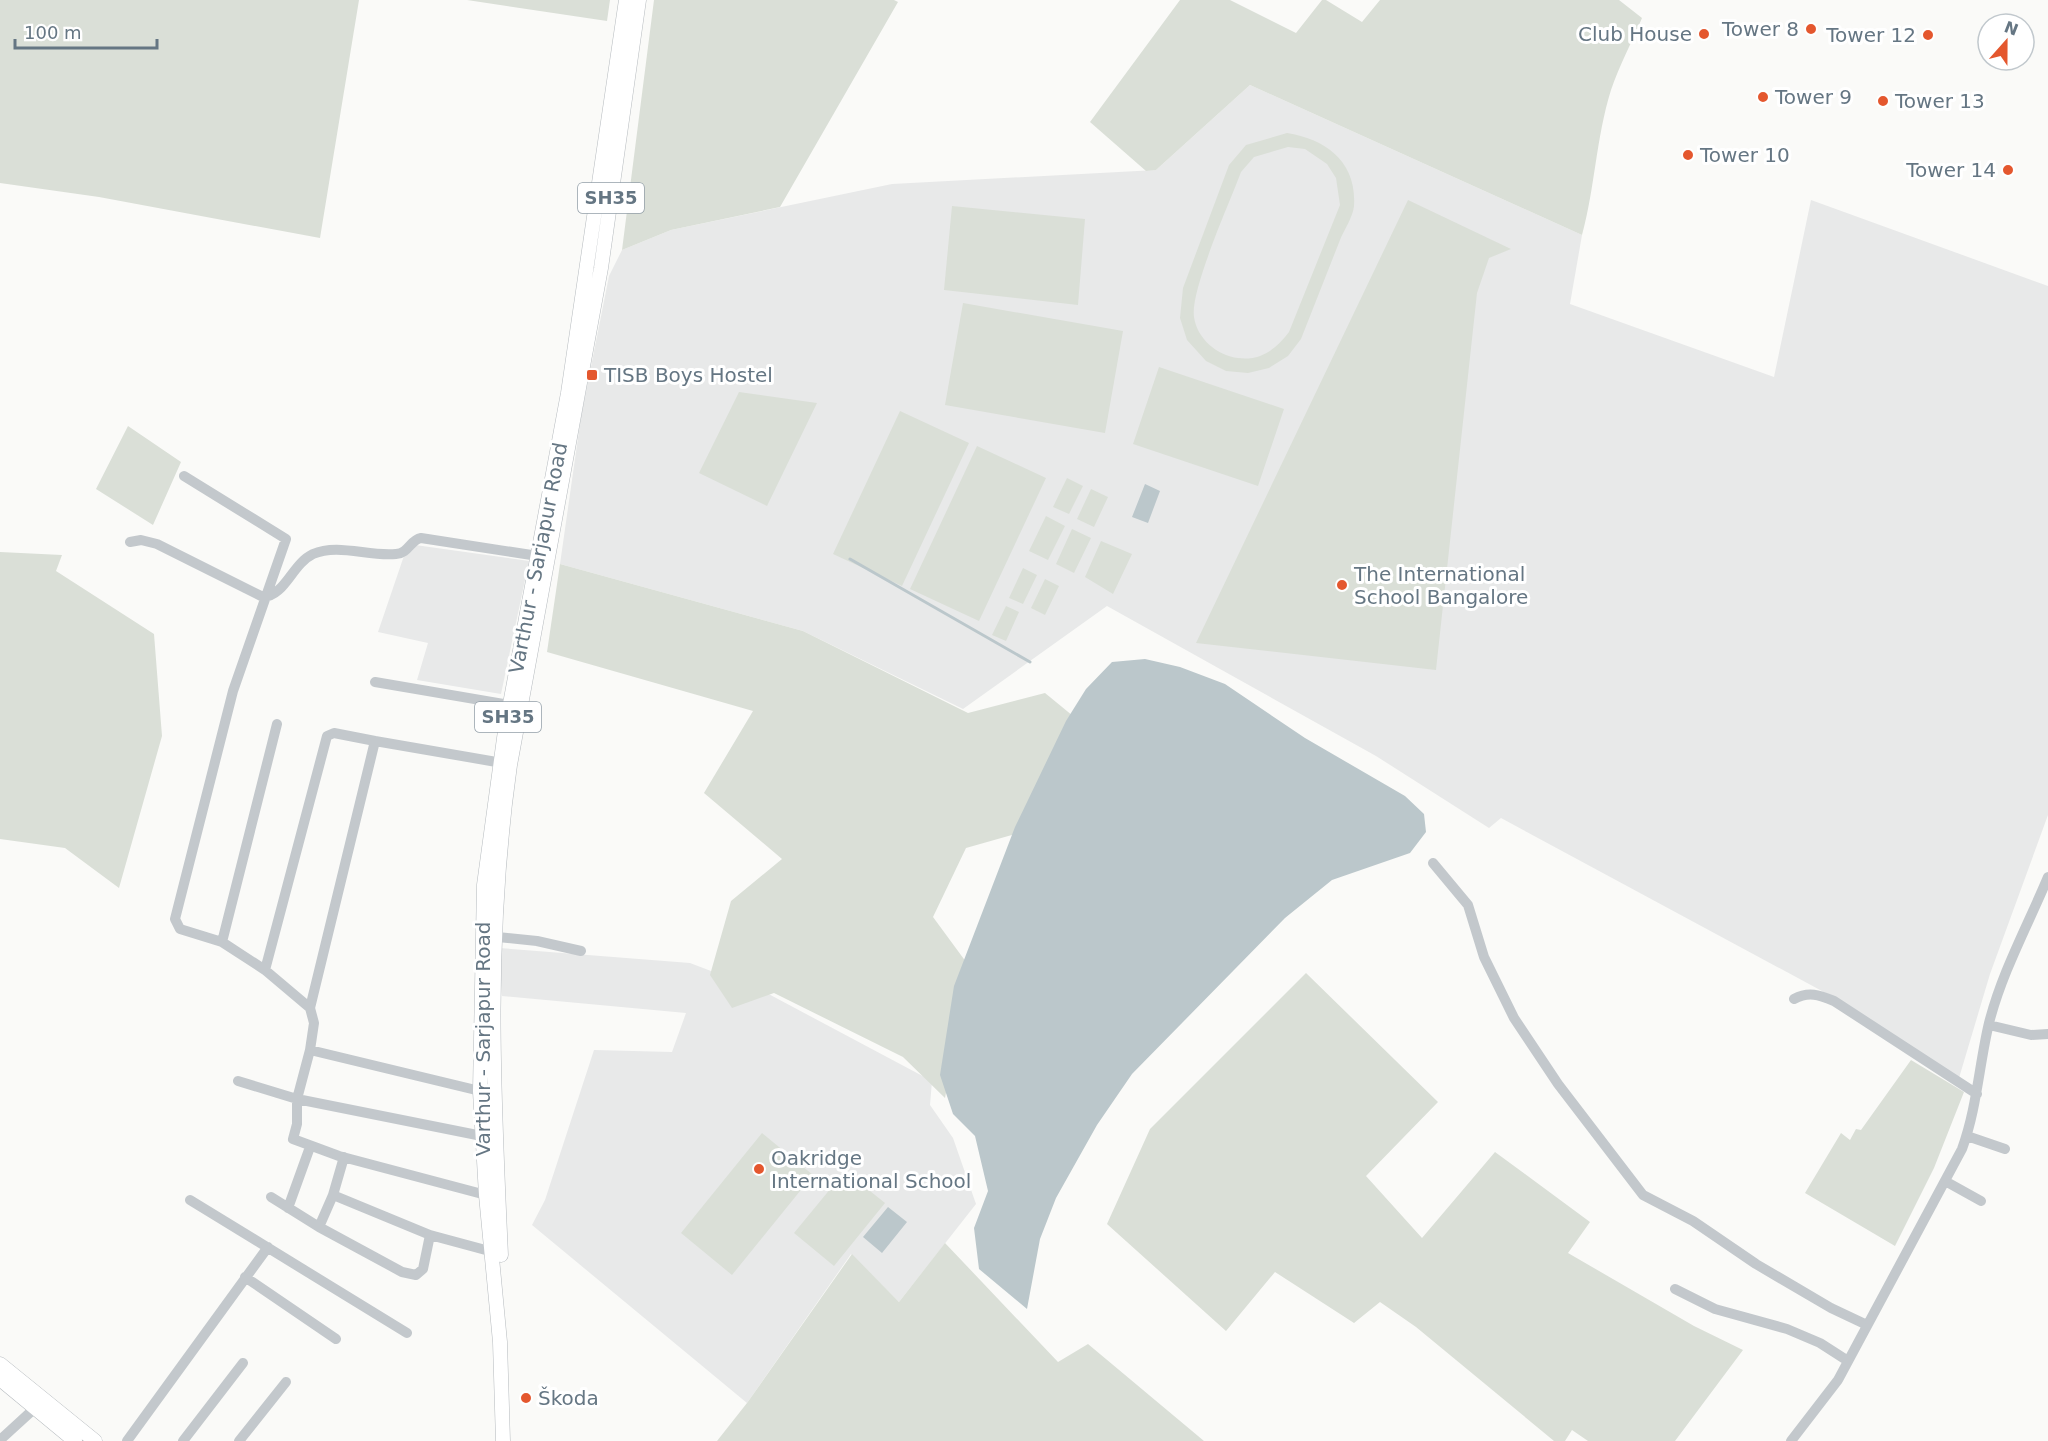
<svg xmlns="http://www.w3.org/2000/svg" width="2048" height="1441" font-family="'DejaVu Sans',sans-serif">
  <style>
    .built { fill: #e8e9e9 }
    .green { fill: #dadfd7; fill-rule: evenodd }
    .water { fill: #bbc7cb }
    .lines { fill: none; stroke-linecap: round; stroke-linejoin: round }
    .stream { stroke: #bbc7cb; stroke-width: 3 }
    .major-casing { stroke: #b5babe; stroke-width: 15 }
    .minor { stroke: #c3c8cc; stroke-width: 10 }
    .major { stroke: #fff; stroke-width: 14 }
    .poi-dot { fill: #e4572e; stroke: #fff; stroke-width: 2 }
    .labels { text-anchor: middle; stroke-width: 6; stroke-linejoin: round; paint-order: stroke }
    .shield { fill: #fff; stroke: #939fa8; stroke-width: 1.5 }
    .shield-label { font-size: 18px; font-weight: bold; fill: #657683 }
    .poi-label { font-size: 20px; fill: #657683; stroke: #fff; text-anchor: start }
    .street-label { font-size: 20px; fill: #657683; stroke: #fff }
  </style>
  <rect width="100%" height="100%" fill="#fafaf8"/>
  <path class="built" d="M 1250,85 L 1582,235 L 1570,304 L 1774,377 L 1811,200 L 2048,286 L 2048,815 L 1990,974 L 1959,1078 L 1833,997 L 1501,818 L 1489,828 L 1376,756 L 1107,606 L 963,709 L 803,631 L 560,564 L 581,417 L 609,276 L 622,250 L 671,230 L 892,184 L 1156,170 Z
    M 408,544 L 529,561 L 501,694 L 417,680 L 428,643 L 378,632 Z
    M 499,948 L 690,963 L 761,990 L 932,1081 L 930,1105 L 953,1138 L 976,1204 L 899,1302 L 851,1254 L 747,1403 L 532,1225 L 545,1200 L 594,1050 L 672,1052 L 686,1013 L 502,996 Z"/>
  <path class="green" d="M 0,0 L 359,0 L 320,238 L 99,197 L 0,183 Z
    M 467,0 L 610,0 L 607,21 Z
    M 654,0 L 894,0 L 898,2 L 780,207 L 671,230 L 622,250 Z
    M 1180,0 L 1230,0 L 1296,33 L 1322,0 L 1326,0 L 1362,22 L 1380,0 L 1619,0 L 1642,18 C 1632,42 1619,66 1611,90 C 1596,138 1595,188 1582,235 L 1250,85 L 1156,170 L 1146,171 L 1090,122 Z
    M 1287,133 C 1326,139 1357,162 1354,206 C 1353,217 1344,230 1340,240 C 1327,273 1314,306 1301,339 L 1288,356 L 1269,368 L 1248,373 L 1226,371 L 1206,361 L 1187,340 L 1180,318 L 1183,288 L 1229,165 L 1246,145 ZM 1288,147 L 1305,149 L 1327,164 L 1336,178 L 1340,205 L 1289,332 C 1276,349 1261,361 1238,358 C 1218,356 1197,339 1194,317 C 1190,290 1230,202 1241,172 L 1254,157 Z
    M 1408,200 L 1511,249 L 1489,258 L 1477,293 L 1436,670 L 1196,643 Z
    M 952,206 L 1085,219 L 1078,305 L 944,290 Z
    M 963,303 L 1123,331 L 1105,433 L 945,405 Z
    M 1159,367 L 1284,409 L 1258,486 L 1133,444 Z
    M 739,392 L 817,403 L 767,506 L 699,473 Z
    M 900,411 L 969,443 L 902,586 L 833,554 Z
    M 128,426 L 181,462 L 153,525 L 96,489 Z
    M 977,446 L 1046,478 L 979,621 L 910,589 Z
    M 1067,478 L 1083,486 L 1069,514 L 1053,507 Z
    M 1091,489 L 1108,497 L 1094,527 L 1077,519 Z
    M 1046,516 L 1065,526 L 1048,560 L 1029,551 Z
    M 1072,529 L 1091,538 L 1074,573 L 1056,564 Z
    M 1101,541 L 1132,554 L 1113,594 L 1085,577 Z
    M 0,552 L 62,555 L 56,571 L 154,634 L 162,736 L 119,888 L 65,848 L 0,839 Z
    M 560,564 L 803,631 L 968,713 L 1045,693 L 1084,725 L 1057,822 L 966,848 L 933,917 L 969,966 L 945,1098 L 903,1057 L 774,993 L 732,1008 L 710,975 L 731,901 L 782,859 L 704,793 L 753,711 L 547,652 Z
    M 1023,568 L 1037,575 L 1023,604 L 1009,598 Z
    M 1045,579 L 1059,586 L 1045,615 L 1031,608 Z
    M 1006,606 L 1019,612 L 1006,641 L 992,635 Z
    M 1306,973 L 1438,1102 L 1366,1176 L 1422,1238 L 1495,1152 L 1590,1222 L 1568,1253 L 1694,1326 L 1743,1350 L 1675,1441 L 1588,1441 L 1572,1430 L 1565,1441 L 1554,1441 L 1416,1327 L 1380,1302 L 1354,1323 L 1275,1272 L 1226,1331 L 1107,1224 L 1150,1129 Z
    M 1911,1060 L 1964,1092 L 1934,1168 L 1895,1246 L 1805,1193 L 1841,1133 L 1850,1140 L 1856,1129 L 1861,1130 Z
    M 762,1133 L 813,1175 L 732,1275 L 681,1233 Z
    M 845,1171 L 885,1203 L 834,1266 L 794,1233 Z
    M 945,1243 L 1058,1362 L 1088,1344 L 1204,1441 L 717,1441 L 747,1403 L 852,1254 L 899,1302 Z"/>
  <path class="water" d="M 1145,484 L 1160,491 L 1148,523 L 1132,517 Z
    M 1145,659 L 1180,667 L 1225,684 L 1305,738 L 1405,796 L 1424,814 L 1426,832 L 1410,853 L 1332,880 L 1285,918 L 1132,1074 L 1097,1125 L 1056,1198 L 1040,1239 L 1027,1309 L 979,1269 L 974,1228 L 988,1191 L 975,1136 L 953,1114 L 940,1075 L 954,986 L 1015,827 L 1066,721 L 1086,689 L 1112,662 Z
    M 888,1207 L 907,1222 L 882,1253 L 863,1237 Z"/>
  <g class="lines">
    <path class="stream" d="M 850,559 L 1030,662"/>
    <g class="major-casing">
      <path id="major" d="M 501,1255 C 493,1086 486,933 510,765 L 601,268 L 639,0
        M 0,1364 L 95,1441
        M 0,1379 L 75,1441
        M 503,1441 L 500,1342 L 486,1195 L 480,1091 L 484,885 L 505,731 L 568,393 L 626,0"/>
    </g>
    <path class="minor" d="M 184,476 L 286,539 L 233,691 L 175,919 L 180,929 L 222,942 L 265,970 L 310,1008 L 314,1023 L 310,1050
      M 130,542 L 141,540 L 157,544 L 263,597 C 285,596 292,564 313,554 C 338,543 369,557 396,554 C 409,553 410,540 421,538 L 538,556
      M 375,682 L 510,705
      M 375,741 L 508,764
      M 1433,863 L 1468,905 L 1484,957 L 1514,1018 L 1558,1084 L 1643,1195 L 1693,1221 L 1756,1264 L 1831,1308 L 1867,1325
      M 488,936 L 537,941 L 581,951
      M 222,942 L 277,724
      M 265,970 L 327,736 L 334,733 L 375,741 L 310,1008
      M 1794,999 C 1809,991 1819,995 1834,1001 L 1977,1094
      M 1989,1025 L 2031,1035 L 2048,1034
      M 238,1081 L 297,1099 L 482,1136
      M 480,1091 L 310,1050 L 297,1099 L 297,1124 L 293,1139 L 339,1156 L 486,1195
      M 1967,1136 L 2005,1149
      M 1945,1181 L 1981,1201
      M 333,1195 L 344,1157
      M 271,1197 L 319,1227 L 402,1272 L 416,1275 L 423,1269 L 430,1235 L 493,1252
      M 190,1200 L 407,1333
      M 288,1208 L 310,1147
      M 319,1227 L 333,1195 L 430,1235
      M 245,1277 L 336,1339
      M 1675,1289 L 1715,1309 L 1787,1329 L 1820,1343 L 1848,1361
      M 0,1440 L 35,1408
      M 127,1441 L 268,1247
      M 183,1441 L 243,1363
      M 239,1441 L 286,1382
      M 1791,1441 L 1838,1380 L 1962,1149 C 1977,1108 1979,1065 1989,1023 C 2002,972 2028,925 2048,877"/>
    <use href="#major" class="major"/>
  </g>
  <g class="poi-dot">
    <circle cx="1811" cy="29" r="6"/>
    <circle cx="1704" cy="34" r="6"/>
    <circle cx="1928" cy="35" r="6"/>
    <circle cx="1763" cy="97" r="6"/>
    <circle cx="1883" cy="101" r="6"/>
    <circle cx="1688" cy="155" r="6"/>
    <circle cx="2008" cy="170" r="6"/>
    <rect x="586" y="369" width="12" height="12" rx="3"/>
    <circle cx="1342" cy="585" r="6"/>
    <circle cx="759" cy="1169" r="6"/>
    <circle cx="526" cy="1398" r="6"/>
  </g>
  <g class="labels">
    <g class="shield">
      <rect x="578" y="183" width="66" height="30" rx="4.5"/>
      <rect x="475" y="702" width="66" height="30" rx="4.5"/>
    </g>
    <g class="shield-label">
      <text x="611" y="204">SH35</text>
      <text x="508" y="723">SH35</text>
    </g>
    <g class="poi-label">
      <text x="1799" y="36" text-anchor="end">Tower 8</text>
      <text x="1692" y="41" text-anchor="end">Club House</text>
      <text x="1916" y="42" text-anchor="end">Tower 12</text>
      <text x="1775" y="104">Tower 9</text>
      <text x="1895" y="108">Tower 13</text>
      <text x="1700" y="162">Tower 10</text>
      <text x="1996" y="177" text-anchor="end">Tower 14</text>
      <text x="604" y="382">TISB Boys Hostel</text>
      <text x="1354" y="581">The International<tspan x="1354" dy="23">School Bangalore</tspan></text>
      <text x="771" y="1165">Oakridge<tspan x="771" dy="23">International School</tspan></text>
      <text x="538" y="1405">Škoda</text>
    </g>
    <g class="street-label">
      <text transform="translate(538 558) rotate(-79)" y="7">Varthur - Sarjapur Road</text>
      <text transform="translate(483 1039) rotate(-90)" y="7">Varthur - Sarjapur Road</text>
    </g>
  </g>
  <g transform="translate(2006 42) rotate(21)"><circle r="28" fill="#ffffff" stroke="#c1c8cd" stroke-width="1.5"/>
  <path d="M0-4.5L10 22L0 15L-10 22Z" fill="#e4572e"/>
  <text y="-9" font-size="16" font-weight="bold" text-anchor="middle" fill="#657683">N</text>
  </g>
  <path d="M15 39v9h142v-9" fill="none" stroke="#657683" stroke-width="3"/>
  <text x="24" y="39" font-size="18" fill="#657683" stroke="#ffffff" stroke-width="4.5" paint-order="stroke">100 m</text>
</svg>
